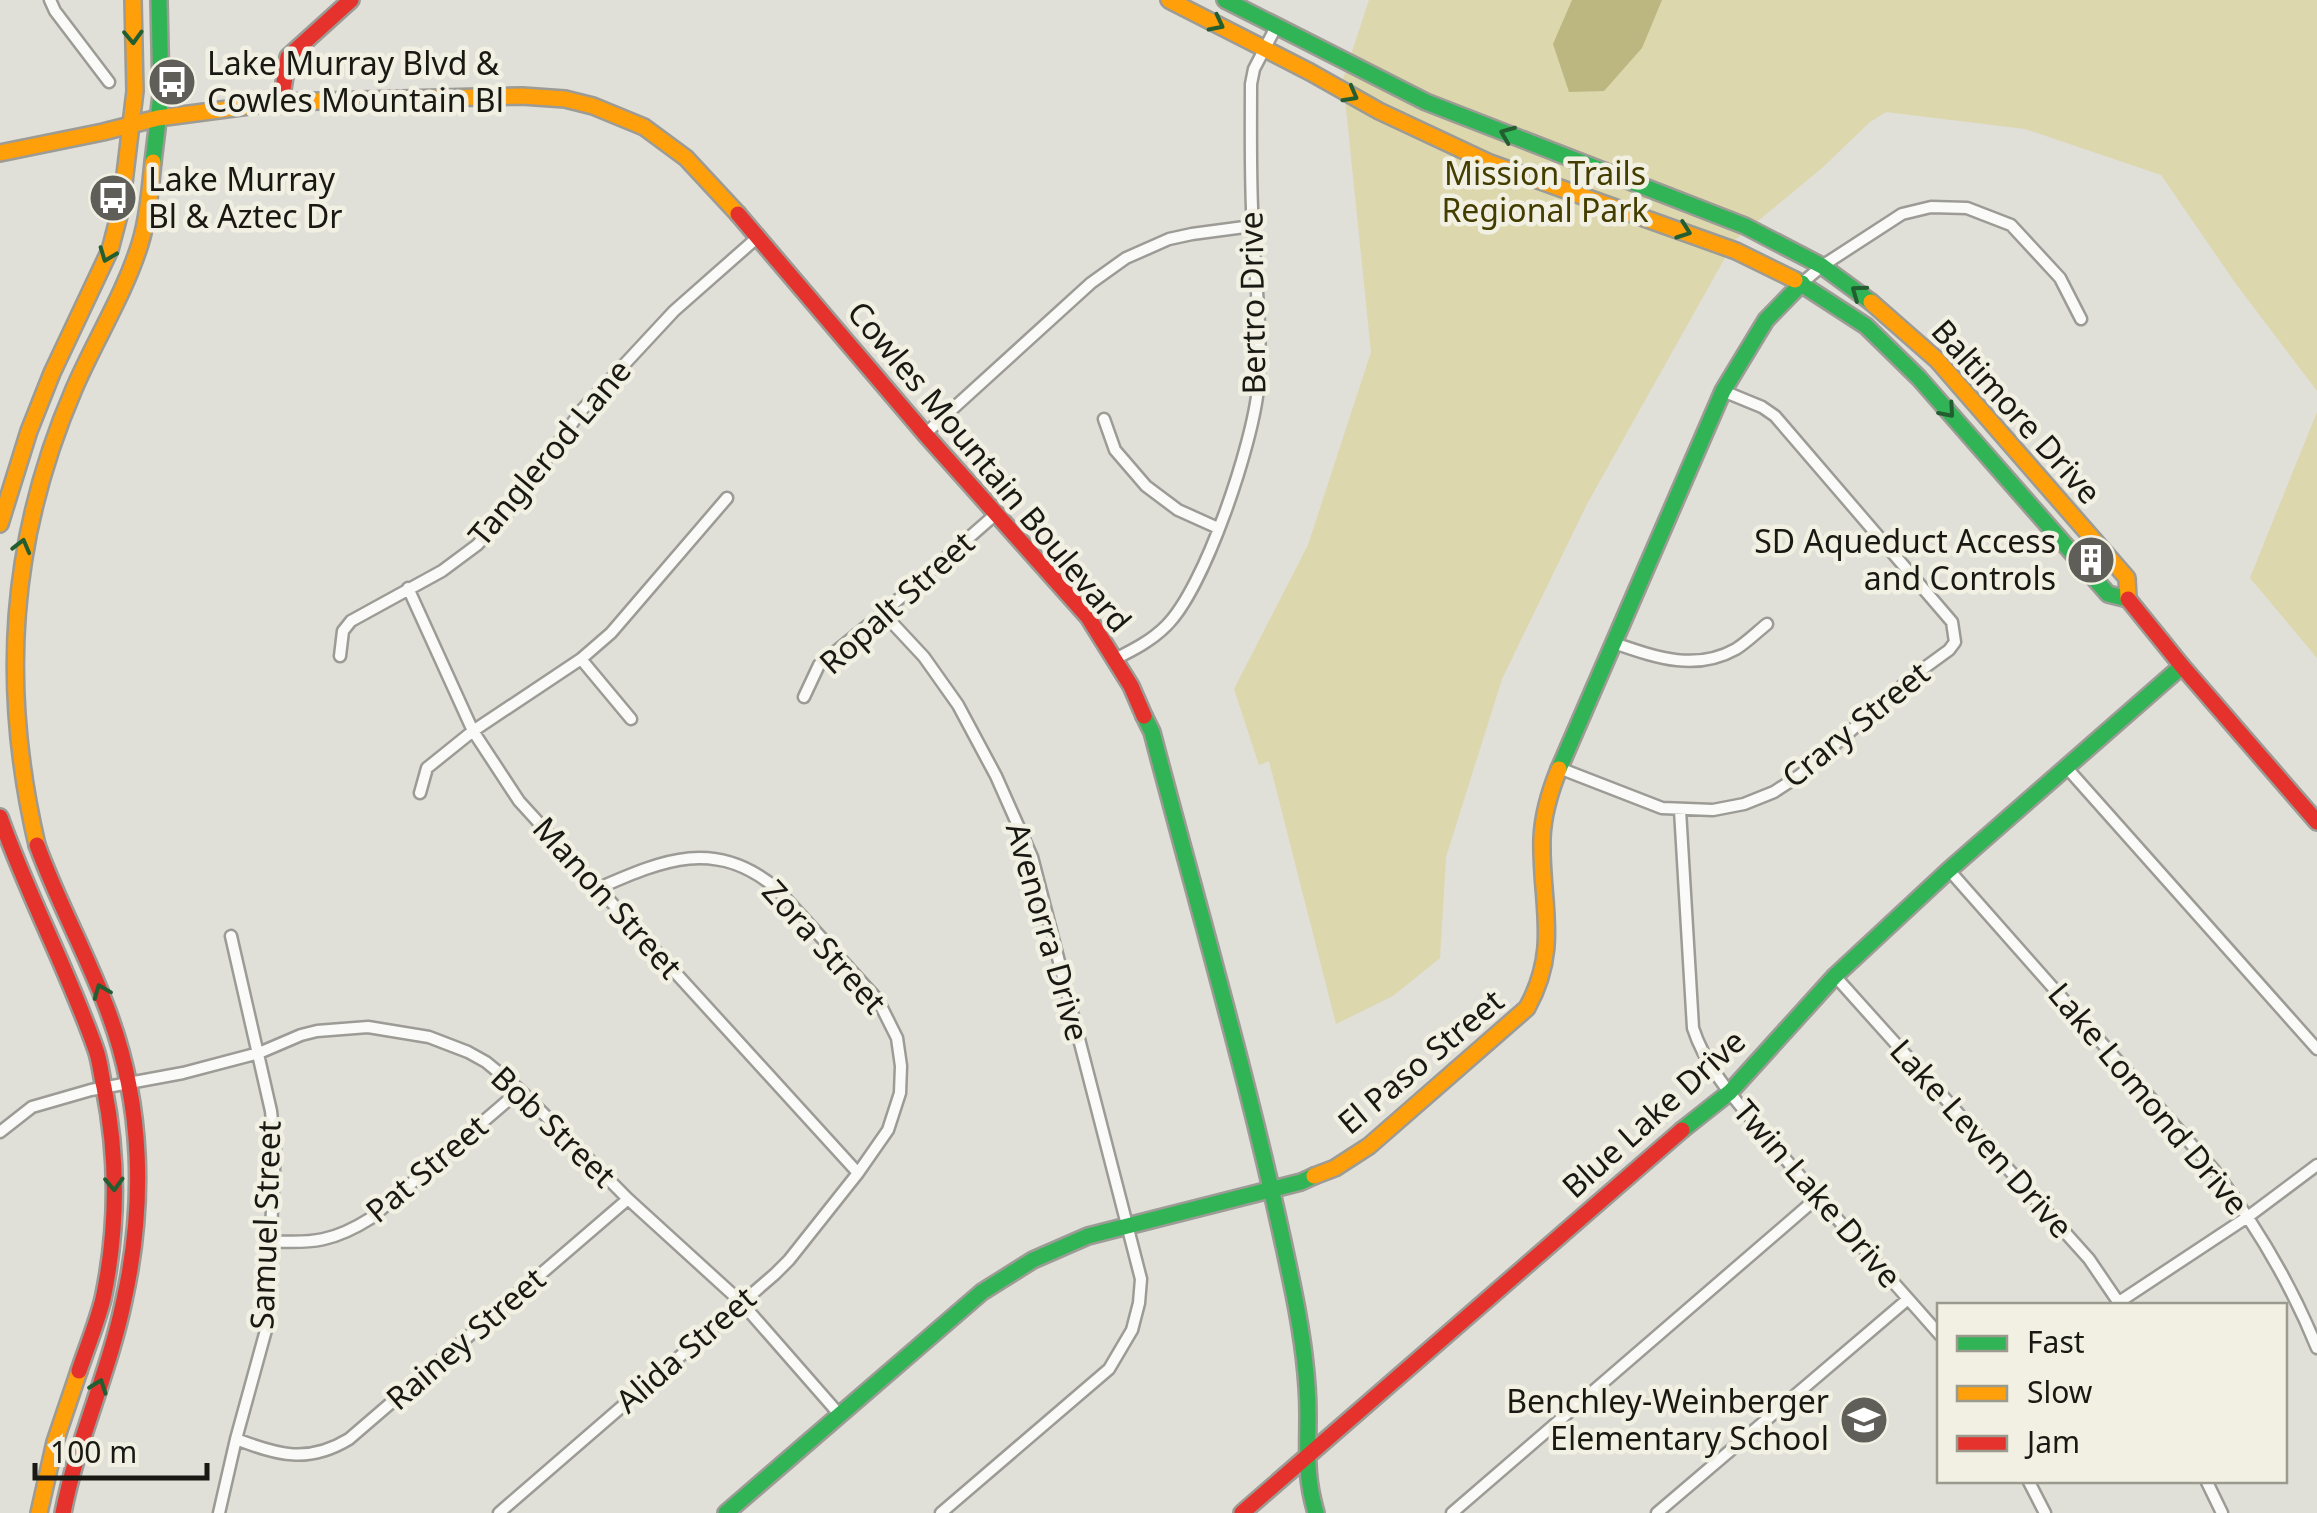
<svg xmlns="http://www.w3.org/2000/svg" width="2317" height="1513" font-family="'Noto Sans',sans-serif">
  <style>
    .green { fill: #dcd7ad }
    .water { fill: #bcb680 }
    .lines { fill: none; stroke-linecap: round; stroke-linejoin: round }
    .street-casing { stroke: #9c9b95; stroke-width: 15 }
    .fast-casing { stroke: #9c9b95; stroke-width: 20 }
    .slow-casing { stroke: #9c9b95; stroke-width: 20 }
    .jam-casing { stroke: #9c9b95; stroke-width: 20 }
    .street { stroke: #fafaf9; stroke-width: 10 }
    .fast { stroke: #30b455; stroke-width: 15 }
    .slow { stroke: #ff9f0a; stroke-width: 15 }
    .jam { stroke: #e5322d; stroke-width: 15 }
    .oneway { stroke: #235e31 }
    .labels { text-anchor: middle; stroke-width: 9; stroke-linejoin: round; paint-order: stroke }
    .poi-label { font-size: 32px; fill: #191813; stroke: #f1f0e2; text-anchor: start }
    .park-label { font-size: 32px; fill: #433d00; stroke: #f1f0e2 }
    .street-label { font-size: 32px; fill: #191813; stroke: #f1f0e2 }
  </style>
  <rect width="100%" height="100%" fill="#e0dfd8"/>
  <path class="green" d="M 1369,0 L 2317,0 L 2317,391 L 2236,284 L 2161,175 L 2025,129 L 1886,112 L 1870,122 L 1822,168 L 1735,240 L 1587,504 L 1502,679 L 1446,857 L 1440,958 L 1393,996 L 1336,1024 L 1269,761 L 1259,765 L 1234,689 L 1308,545 L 1371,352 L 1343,79 Z
    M 2317,412 L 2317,658 L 2250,578 Z"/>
  <path class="water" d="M 1572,0 L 1662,0 L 1642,48 L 1604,91 L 1569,92 L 1553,44 Z"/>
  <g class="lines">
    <g class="street-casing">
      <path id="street" d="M 50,0 L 55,11 L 109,82
        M 1802,283 L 1822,266 L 1902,214 L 1931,207 L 1967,208 L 2011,225 L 2060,278 L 2081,319
        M 1104,419 L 1115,450 L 1146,486 L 1178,510 L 1218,528
        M 925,434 L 1091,283 L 1126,258 L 1169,239 L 1192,234 L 1252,226
        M 408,588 L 473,731 L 519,801 L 858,1173
        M 883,613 L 924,657 L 958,705 L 996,776 L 1032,857 L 1141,1279 L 1139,1303 L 1132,1330 L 1109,1369 L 941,1513
        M 1614,643 C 1655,657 1695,672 1736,649 C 1747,642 1757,632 1767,624
        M 340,656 L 343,631 L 351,621 L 442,571 L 477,545 L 511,509 L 581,411 L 674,311 L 759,236
        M 581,659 L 631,719
        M 1115,659 C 1133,650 1151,641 1166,626 C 1205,588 1253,443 1258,388 C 1263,335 1255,282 1253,229 C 1250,181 1251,132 1251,84 L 1254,69 L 1277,25
        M 804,697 L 819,665 L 883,613 L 997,513
        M 1559,768 L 1662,808 L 1713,810 L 1744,804 L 1774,792 L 1800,775 L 1916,674 L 1949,650 L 1955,642 L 1952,622 L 1775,416 L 1762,407 L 1723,391
        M 2067,768 L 2317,1049
        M 420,793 L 427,768 L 473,731 L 581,659 L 611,633 L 727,498
        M 1680,810 L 1693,1028 C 1707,1072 1742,1107 1771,1142 C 1826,1208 1884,1271 1940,1335
        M 1949,870 L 2214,1170 C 2256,1225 2291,1284 2317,1348
        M 1835,976 L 2089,1259 L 2121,1306
        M 0,1132 L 32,1107 L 91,1090 L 183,1073 L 259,1053 L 301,1035 L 317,1031 L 368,1027 L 429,1037 L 468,1052 L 486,1062 L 520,1090 L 628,1199 L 741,1302 L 839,1414
        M 270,1241 C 312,1244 335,1241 371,1218 L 520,1090
        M 2116,1304 L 2249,1216 L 2317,1165
        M 236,1439 C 278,1455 308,1464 349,1439 L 628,1199
        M 2028,1480 L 2045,1513
        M 2206,1480 L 2222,1513
        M 219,1513 L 236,1439 L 266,1330 L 275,1150 L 271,1111 L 231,936
        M 499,1513 L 775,1274 L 789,1260 L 858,1173 L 888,1130 L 900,1093 L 901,1066 L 897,1038 L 878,1000 L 777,889 C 716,837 663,860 599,888
        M 1452,1513 L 1818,1197
        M 1657,1513 L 1908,1299"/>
    </g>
    <g class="fast-casing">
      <path id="fast" d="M 1225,0 L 1426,102 L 1745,226 L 1822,266 L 1871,302
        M 153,162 L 161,95 L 159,0
        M 1795,280 L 1866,326 L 1919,378 L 2108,594 L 2128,599
        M 1144,716 L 1152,732 C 1201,919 1256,1105 1294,1294 C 1302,1334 1308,1374 1308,1415 C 1308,1453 1305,1475 1316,1513
        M 1559,769 L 1723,391 L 1766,320 L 1802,283
        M 1682,1130 L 1730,1092 L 1835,976 L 1949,870 L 2182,666
        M 726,1513 L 982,1292 L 1033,1260 L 1088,1236 L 1301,1182 L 1314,1176"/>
    </g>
    <g class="slow-casing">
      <path id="slow" d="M 1169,0 L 1310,72 L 1379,111 L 1490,163 L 1736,251 L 1795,280
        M 0,153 L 103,132 L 158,118 L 281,102 L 522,96 L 565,99 L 593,106 L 644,127 L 686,158 L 738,214
        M 1871,302 L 1937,360 L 2127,578 L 2128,599
        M 0,524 L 29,431 L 52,373 L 110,250 L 121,208 L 135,91 L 133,0
        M 37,845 C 0,687 9,540 74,389 C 95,340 124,295 140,244 C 148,218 150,190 153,162
        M 1314,1176 L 1335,1168 L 1369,1146 L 1527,1008 C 1561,947 1540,902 1542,838 C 1543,814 1550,791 1559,769
        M 39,1513 L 55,1442 L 79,1371"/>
    </g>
    <g class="jam-casing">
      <path id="jam" d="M 281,102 L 288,57 L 351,0
        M 738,214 L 925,434 L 1088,617 L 1131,686 L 1144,716
        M 2128,599 L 2182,666 L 2317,822
        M 0,817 C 28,896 68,970 96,1050 C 100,1061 101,1075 104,1087 C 118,1157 118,1228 103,1299 C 97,1323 87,1347 79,1371
        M 37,845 C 58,903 88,956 109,1014 C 143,1106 145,1205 124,1300 C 109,1373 77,1440 63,1513
        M 1242,1513 L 1682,1130"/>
    </g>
    <use href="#street" class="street"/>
    <use href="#fast" class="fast"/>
    <use href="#slow" class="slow"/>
    <use href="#jam" class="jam"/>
  </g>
  <defs><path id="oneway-chevron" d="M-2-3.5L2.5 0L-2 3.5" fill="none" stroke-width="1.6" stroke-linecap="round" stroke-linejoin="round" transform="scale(2.5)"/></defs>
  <g class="oneway">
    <use href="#oneway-chevron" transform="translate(1217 24) rotate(27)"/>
    <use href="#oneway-chevron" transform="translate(133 37) rotate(88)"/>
    <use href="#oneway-chevron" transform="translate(1351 95) rotate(29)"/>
    <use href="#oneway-chevron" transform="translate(1507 134) rotate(-158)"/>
    <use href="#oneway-chevron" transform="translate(1684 231) rotate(20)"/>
    <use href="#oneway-chevron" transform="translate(107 255) rotate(111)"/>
    <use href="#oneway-chevron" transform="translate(1858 292) rotate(-144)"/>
    <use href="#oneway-chevron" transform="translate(1948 411) rotate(49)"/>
    <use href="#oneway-chevron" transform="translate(22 546) rotate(-75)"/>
    <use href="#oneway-chevron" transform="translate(101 991) rotate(-112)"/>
    <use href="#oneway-chevron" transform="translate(114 1184) rotate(88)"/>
    <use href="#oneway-chevron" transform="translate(99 1386) rotate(-70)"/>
  </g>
  <defs>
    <g id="bus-disc" transform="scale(2.5)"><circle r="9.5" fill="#5f5e58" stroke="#f1f0e2"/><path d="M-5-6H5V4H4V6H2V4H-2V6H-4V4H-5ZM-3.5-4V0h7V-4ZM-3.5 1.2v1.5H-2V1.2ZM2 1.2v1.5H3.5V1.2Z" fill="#fff"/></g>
    <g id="building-disc" transform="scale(2.5)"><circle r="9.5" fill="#5f5e58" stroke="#f1f0e2"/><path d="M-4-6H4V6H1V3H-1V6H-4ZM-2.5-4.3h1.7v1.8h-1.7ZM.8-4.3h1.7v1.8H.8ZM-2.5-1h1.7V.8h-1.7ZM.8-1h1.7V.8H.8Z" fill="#fff"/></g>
    <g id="school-disc" transform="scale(2.5)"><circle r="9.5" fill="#5f5e58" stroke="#f1f0e2"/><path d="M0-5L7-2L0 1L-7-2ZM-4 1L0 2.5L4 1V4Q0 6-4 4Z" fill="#fff"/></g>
  </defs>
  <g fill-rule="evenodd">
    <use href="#bus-disc" x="172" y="82"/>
    <use href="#bus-disc" x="113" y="198"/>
    <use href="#building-disc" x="2091" y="560"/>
    <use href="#school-disc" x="1864" y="1420"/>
  </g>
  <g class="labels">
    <g class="poi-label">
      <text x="207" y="75">Lake Murray Blvd &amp;<tspan x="207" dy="37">Cowles Mountain Bl</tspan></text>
      <text x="148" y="191">Lake Murray<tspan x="148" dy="37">Bl &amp; Aztec Dr</tspan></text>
      <text x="2056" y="553" text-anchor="end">SD Aqueduct Access<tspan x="2056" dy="37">and Controls</tspan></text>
      <text x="1829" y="1413" text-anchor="end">Benchley-Weinberger<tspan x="1829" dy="37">Elementary School</tspan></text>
    </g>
    <g class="park-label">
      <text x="1545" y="185">Mission Trails<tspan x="1545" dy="37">Regional Park</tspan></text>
    </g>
    <g class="street-label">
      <text transform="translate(1253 303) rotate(-91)" y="11">Bertro Drive</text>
      <text transform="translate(2016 412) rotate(48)" y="11">Baltimore Drive</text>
      <text transform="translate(550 453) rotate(-50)" y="11">Tanglerod Lane</text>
      <text transform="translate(989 467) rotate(50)" y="11">Cowles Mountain Boulevard</text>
      <text transform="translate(897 603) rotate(-42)" y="11">Ropalt Street</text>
      <text transform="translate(1856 725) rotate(-39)" y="11">Crary Street</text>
      <text transform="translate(607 898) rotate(48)" y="11">Manon Street</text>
      <text transform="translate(1047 932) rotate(74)" y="11">Avenorra Drive</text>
      <text transform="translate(824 947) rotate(48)" y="11">Zora Street</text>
      <text transform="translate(1421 1062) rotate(-40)" y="11">El Paso Street</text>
      <text transform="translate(2148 1099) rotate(50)" y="11">Lake Lomond Drive</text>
      <text transform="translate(1654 1114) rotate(-42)" y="11">Blue Lake Drive</text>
      <text transform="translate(553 1127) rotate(44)" y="11">Bob Street</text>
      <text transform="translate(1981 1139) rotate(48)" y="11">Lake Leven Drive</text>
      <text transform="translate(427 1169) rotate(-40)" y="11">Pat Street</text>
      <text transform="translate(1817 1194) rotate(49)" y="11">Twin Lake Drive</text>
      <text transform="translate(266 1225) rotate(-88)" y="11">Samuel Street</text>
      <text transform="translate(466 1339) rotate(-41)" y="11">Rainey Street</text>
      <text transform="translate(686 1350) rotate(-41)" y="11">Alida Street</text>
    </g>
  </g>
  <rect x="1937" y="1303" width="350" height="180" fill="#f1f0e2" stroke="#9b9a8f" stroke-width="2.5"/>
  <rect x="1957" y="1336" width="50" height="15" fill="#30b455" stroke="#9b9a8f" stroke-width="2.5"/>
  <text x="2027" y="1353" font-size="30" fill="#191813">Fast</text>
  <rect x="1957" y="1386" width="50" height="15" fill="#ff9f0a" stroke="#9b9a8f" stroke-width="2.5"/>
  <text x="2027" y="1403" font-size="30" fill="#191813">Slow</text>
  <rect x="1957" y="1436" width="50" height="15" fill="#e5322d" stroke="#9b9a8f" stroke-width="2.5"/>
  <text x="2027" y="1453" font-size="30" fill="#191813">Jam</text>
  <path d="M35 1463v15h172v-15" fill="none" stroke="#191813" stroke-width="5"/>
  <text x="50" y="1463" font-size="30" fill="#191813" stroke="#f1f0e2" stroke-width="8" paint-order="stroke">100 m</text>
</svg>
